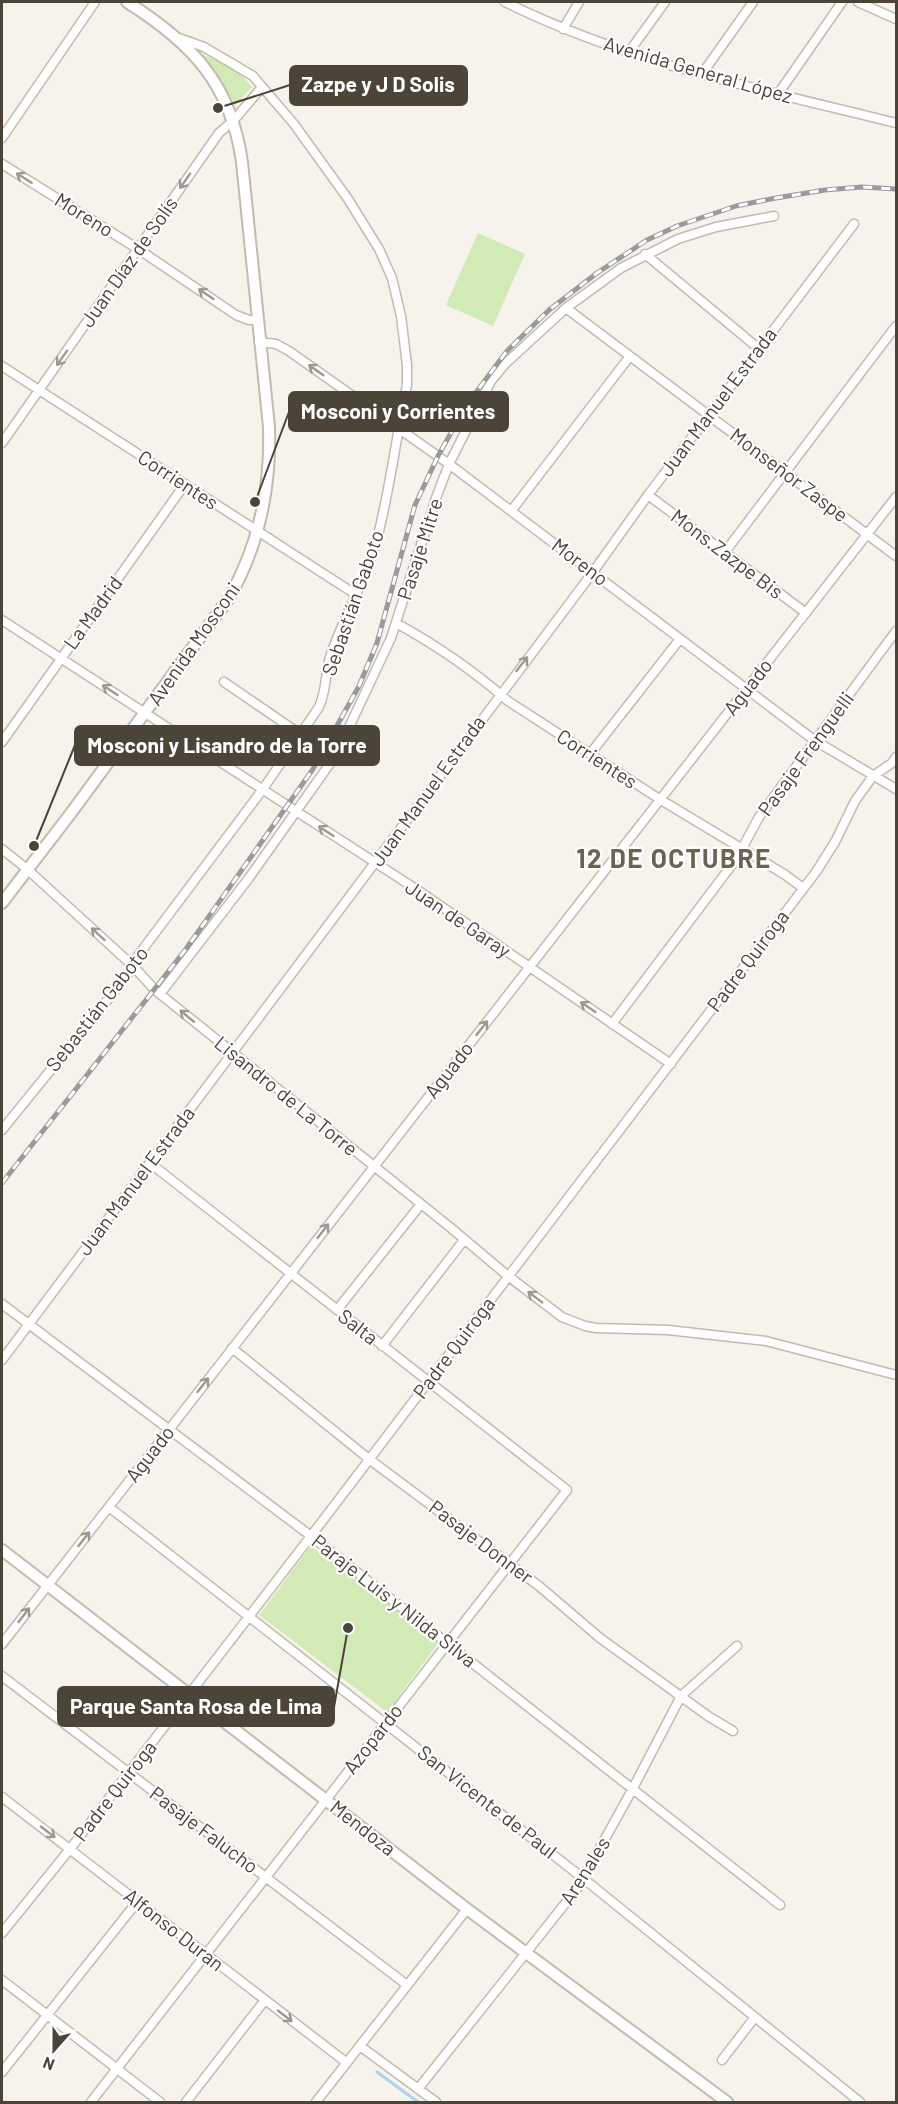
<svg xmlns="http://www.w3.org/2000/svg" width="898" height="2104" font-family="Barlow,sans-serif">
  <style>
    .green { fill: #d2eab5 }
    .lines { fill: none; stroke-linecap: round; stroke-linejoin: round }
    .stream { stroke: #a9d4f2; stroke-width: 3 }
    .minor-casing { stroke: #c2bbae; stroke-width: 11 }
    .tertiary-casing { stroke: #c2bbae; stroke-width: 14 }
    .minor { stroke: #fff; stroke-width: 8 }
    .tertiary { stroke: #fff; stroke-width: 10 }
    .rail-casing { stroke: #9a9a9a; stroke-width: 5 }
    .rail { stroke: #fff; stroke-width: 3; stroke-dasharray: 9; stroke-linecap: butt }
    .oneway { stroke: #9c9892 }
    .labels { text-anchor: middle; stroke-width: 4.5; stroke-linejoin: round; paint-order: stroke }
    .street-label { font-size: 20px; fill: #4b4439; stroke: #fff }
    .district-label { font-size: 26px; font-weight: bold; letter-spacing: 1.5px; fill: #6e6250; stroke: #fff }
    .leader { fill: none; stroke: #4b4439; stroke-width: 2 }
    .callout-dot { fill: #4b4439; stroke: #fff; stroke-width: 2 }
    .callout { fill: #4b4439; stroke: #4b4439; stroke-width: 2 }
    .callout-label { font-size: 21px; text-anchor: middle; font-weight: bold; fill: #fff }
  </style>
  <rect width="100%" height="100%" fill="#f6f3ec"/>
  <path class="green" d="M 200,53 L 237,70 L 252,87 L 235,105 L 214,70 Z
    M 478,233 L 525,254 L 493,326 L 446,305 Z
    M 311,1546 L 439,1642 L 387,1712 L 259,1615 Z"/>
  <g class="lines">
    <path class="stream" d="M 377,2072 L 418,2102"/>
    <g class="minor-casing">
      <path id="minor" d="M 505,2 C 628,63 764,90 896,123
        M 858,2 L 896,19
        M 563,29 L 579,2
        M 629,52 L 665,2
        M 702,74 L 753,2
        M 778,94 L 842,2
        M 2,138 L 95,2
        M 2,164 L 138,249 L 236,315 L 249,320 L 257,320
        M 645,254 L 758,348
        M 566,308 L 896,556
        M 259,342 L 276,344 L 289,351 L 449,464 L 814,740 L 896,789
        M 2,366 L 355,594
        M 2,443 L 219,133 L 234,120 L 262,87
        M 648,495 L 806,613
        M 512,510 L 630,356
        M 725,552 L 896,326
        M 2,620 L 419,891 L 671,1064
        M 396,623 C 436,645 474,671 508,701 L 661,800 L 784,874 L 803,888
        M 224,682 L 300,734
        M 2,742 L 185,484
        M 590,754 L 680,639
        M 2,849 L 27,869 L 133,966 L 155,990 L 451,1228 L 508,1276 L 562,1317 L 585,1326 L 596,1328 L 668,1330 L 766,1341 L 896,1375
        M 160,994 L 249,878 L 336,755 L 391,638 L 436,498 L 449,464 L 491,381 L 505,364 L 566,308 L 621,268 L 678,239 L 716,227 L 774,216
        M 612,1024 L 737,858 L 759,817 L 896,631
        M 2,1130 L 126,977 L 137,957 L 263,789 L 319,707 C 327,690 325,671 331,654 C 344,616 365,581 376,543 C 390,491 396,437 407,385 L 407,365 L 401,316 L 392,278 L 379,249 L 348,199 L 294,124 L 253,76 L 204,47 L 176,37
        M 2,1304 L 311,1536 L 780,1905
        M 337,1310 L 421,1204
        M 382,1346 L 464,1240
        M 232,1348 L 369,1459 L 539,1586 L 600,1638 L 708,1716 L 733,1731
        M 2,1360 L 593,572 L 648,495 L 854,224
        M 109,1507 L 584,1879 L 860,2102
        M 2,1644 L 896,497
        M 2,1676 L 407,1985
        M 2,1797 L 347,2063
        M 2,1933 L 70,1849 L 311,1536 L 816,872 L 835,842 L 855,801 L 873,776 L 892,763 L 896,757
        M 2,1980 L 160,2102
        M 360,2046 L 436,2102
        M 722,2060 L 755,2017
        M 2,2072 L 137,1902
        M 418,2089 L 579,1886 L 632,1790 L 681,1696 L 737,1646
        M 91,2102 L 567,1490 L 150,1163
        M 186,2102 L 265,2000
        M 316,2102 L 467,1909"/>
    </g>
    <g class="tertiary-casing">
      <path id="tertiary" d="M 2,903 L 71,813 L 229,598 C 259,545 271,488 269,427 L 242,162 C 231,84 192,43 127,2
        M 2,1550 L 467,1909 L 727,2102"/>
    </g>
    <use href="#minor" class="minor"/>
    <use href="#tertiary" class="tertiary"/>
    <g class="rail-casing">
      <path id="rail" d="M 2,1183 L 186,949 L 313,769 L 359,686 L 377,643 L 415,505 L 438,456 L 456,424 L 477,391 L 507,351 L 549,310 L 597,273 L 647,240 L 677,226 L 736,206 L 776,198 L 825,190 L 862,187 L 896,189"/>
    </g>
    <use href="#rail" class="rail"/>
  </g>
  <defs><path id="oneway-shaft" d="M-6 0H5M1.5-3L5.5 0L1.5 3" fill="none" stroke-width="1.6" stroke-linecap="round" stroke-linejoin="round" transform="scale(1.5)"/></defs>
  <g class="oneway">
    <use href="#oneway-shaft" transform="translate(24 178) rotate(-148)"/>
    <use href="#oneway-shaft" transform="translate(185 181) rotate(125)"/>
    <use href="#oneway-shaft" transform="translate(206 294) rotate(-146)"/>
    <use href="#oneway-shaft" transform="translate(62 358) rotate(125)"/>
    <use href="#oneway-shaft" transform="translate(316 370) rotate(-145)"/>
    <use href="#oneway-shaft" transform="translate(522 664) rotate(-52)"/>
    <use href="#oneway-shaft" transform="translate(110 690) rotate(-147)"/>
    <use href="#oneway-shaft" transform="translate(326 831) rotate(-147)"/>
    <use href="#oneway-shaft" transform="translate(98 934) rotate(-138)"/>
    <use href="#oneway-shaft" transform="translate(588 1007) rotate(-146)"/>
    <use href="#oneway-shaft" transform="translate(187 1016) rotate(-140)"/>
    <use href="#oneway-shaft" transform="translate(482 1028) rotate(-52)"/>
    <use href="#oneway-shaft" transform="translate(323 1231) rotate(-52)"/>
    <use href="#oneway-shaft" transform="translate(535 1297) rotate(-143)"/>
    <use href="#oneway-shaft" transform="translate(203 1385) rotate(-52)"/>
    <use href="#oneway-shaft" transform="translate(84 1539) rotate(-52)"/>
    <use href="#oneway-shaft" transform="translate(24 1615) rotate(-52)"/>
    <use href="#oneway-shaft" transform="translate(48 1832) rotate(38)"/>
    <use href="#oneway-shaft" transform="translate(285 2016) rotate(38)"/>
  </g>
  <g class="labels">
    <g class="street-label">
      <text transform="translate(698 70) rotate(16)" y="7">Avenida General López</text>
      <text transform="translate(84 215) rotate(32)" y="7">Moreno</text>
      <text transform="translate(129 262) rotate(-55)" y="7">Juan Díaz de Solís</text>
      <text transform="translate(718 402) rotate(-53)" y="7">Juan Manuel Estrada</text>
      <text transform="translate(789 475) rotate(37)" y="7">Monseñor Zaspe</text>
      <text transform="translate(178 480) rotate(33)" y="7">Corrientes</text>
      <text transform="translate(420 549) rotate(-72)" y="7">Pasaje Mitre</text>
      <text transform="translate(727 554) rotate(37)" y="7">Mons.Zazpe Bis</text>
      <text transform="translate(580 562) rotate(37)" y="7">Moreno</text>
      <text transform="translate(353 603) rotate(-71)" y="7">Sebastián Gaboto</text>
      <text transform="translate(93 613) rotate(-54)" y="7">La Madrid</text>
      <text transform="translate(194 644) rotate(-55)" y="7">Avenida Mosconi</text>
      <text transform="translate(748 687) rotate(-52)" y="7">Aguado</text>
      <text transform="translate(806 754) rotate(-54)" y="7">Pasaje Frenguelli</text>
      <text transform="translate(597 759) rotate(33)" y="7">Corrientes</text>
      <text transform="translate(428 791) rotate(-54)" y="7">Juan Manuel Estrada</text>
      <text transform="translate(458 919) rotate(34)" y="7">Juan de Garay</text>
      <text transform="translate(748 961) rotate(-53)" y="7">Padre Quiroga</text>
      <text transform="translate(97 1009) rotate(-52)" y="7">Sebastián Gaboto</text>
      <text transform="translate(449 1070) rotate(-52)" y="7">Aguado</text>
      <text transform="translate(286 1096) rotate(39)" y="7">Lisandro de La Torre</text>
      <text transform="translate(136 1181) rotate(-53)" y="7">Juan Manuel Estrada</text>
      <text transform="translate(358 1327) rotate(38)" y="7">Salta</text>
      <text transform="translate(454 1348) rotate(-53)" y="7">Padre Quiroga</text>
      <text transform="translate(150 1454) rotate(-52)" y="7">Aguado</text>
      <text transform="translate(481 1542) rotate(37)" y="7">Pasaje Donner</text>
      <text transform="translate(394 1601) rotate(38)" y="7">Paraje Luis y Nilda Silva</text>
      <text transform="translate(373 1739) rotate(-52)" y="7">Azopardo</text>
      <text transform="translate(115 1791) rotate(-52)" y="7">Padre Quiroga</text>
      <text transform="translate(487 1802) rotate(38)" y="7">San Vicente de Paul</text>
      <text transform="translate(363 1828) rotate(38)" y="7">Mendoza</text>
      <text transform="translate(204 1830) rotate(37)" y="7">Pasaje Falucho</text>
      <text transform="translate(585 1871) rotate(-58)" y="7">Arenales</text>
      <text transform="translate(174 1930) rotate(38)" y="7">Alfonso Duran</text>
    </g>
    <g class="district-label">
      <text x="674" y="868">12 DE OCTUBRE</text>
    </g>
  </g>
  <path class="leader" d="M218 108L290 85M255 502L289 412M34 846L75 745M348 1628L334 1707"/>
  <g class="callout-dot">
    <circle cx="218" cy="108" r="6"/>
    <circle cx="255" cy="502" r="6"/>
    <circle cx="34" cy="846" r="6"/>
    <circle cx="348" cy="1628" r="6"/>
  </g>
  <g class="callout">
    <rect x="290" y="66" width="177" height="39" rx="6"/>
    <rect x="289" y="392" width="219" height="39" rx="6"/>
    <rect x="75" y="726" width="304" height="39" rx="6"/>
    <rect x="58" y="1687" width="276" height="39" rx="6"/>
  </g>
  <g class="callout-label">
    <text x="378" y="92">Zazpe y J D Solis</text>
    <text x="398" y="419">Mosconi y Corrientes</text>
    <text x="227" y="753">Mosconi y Lisandro de la Torre</text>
    <text x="196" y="1714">Parque Santa Rosa de Lima</text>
  </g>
  <rect width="898" height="2104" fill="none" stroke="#4b4439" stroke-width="6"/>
  <g transform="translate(54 2050) rotate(201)" stroke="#ffffff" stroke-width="4.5" paint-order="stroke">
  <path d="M0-4.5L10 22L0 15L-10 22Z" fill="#4b4439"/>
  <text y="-9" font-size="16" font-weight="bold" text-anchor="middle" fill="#4b4439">N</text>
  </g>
</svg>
